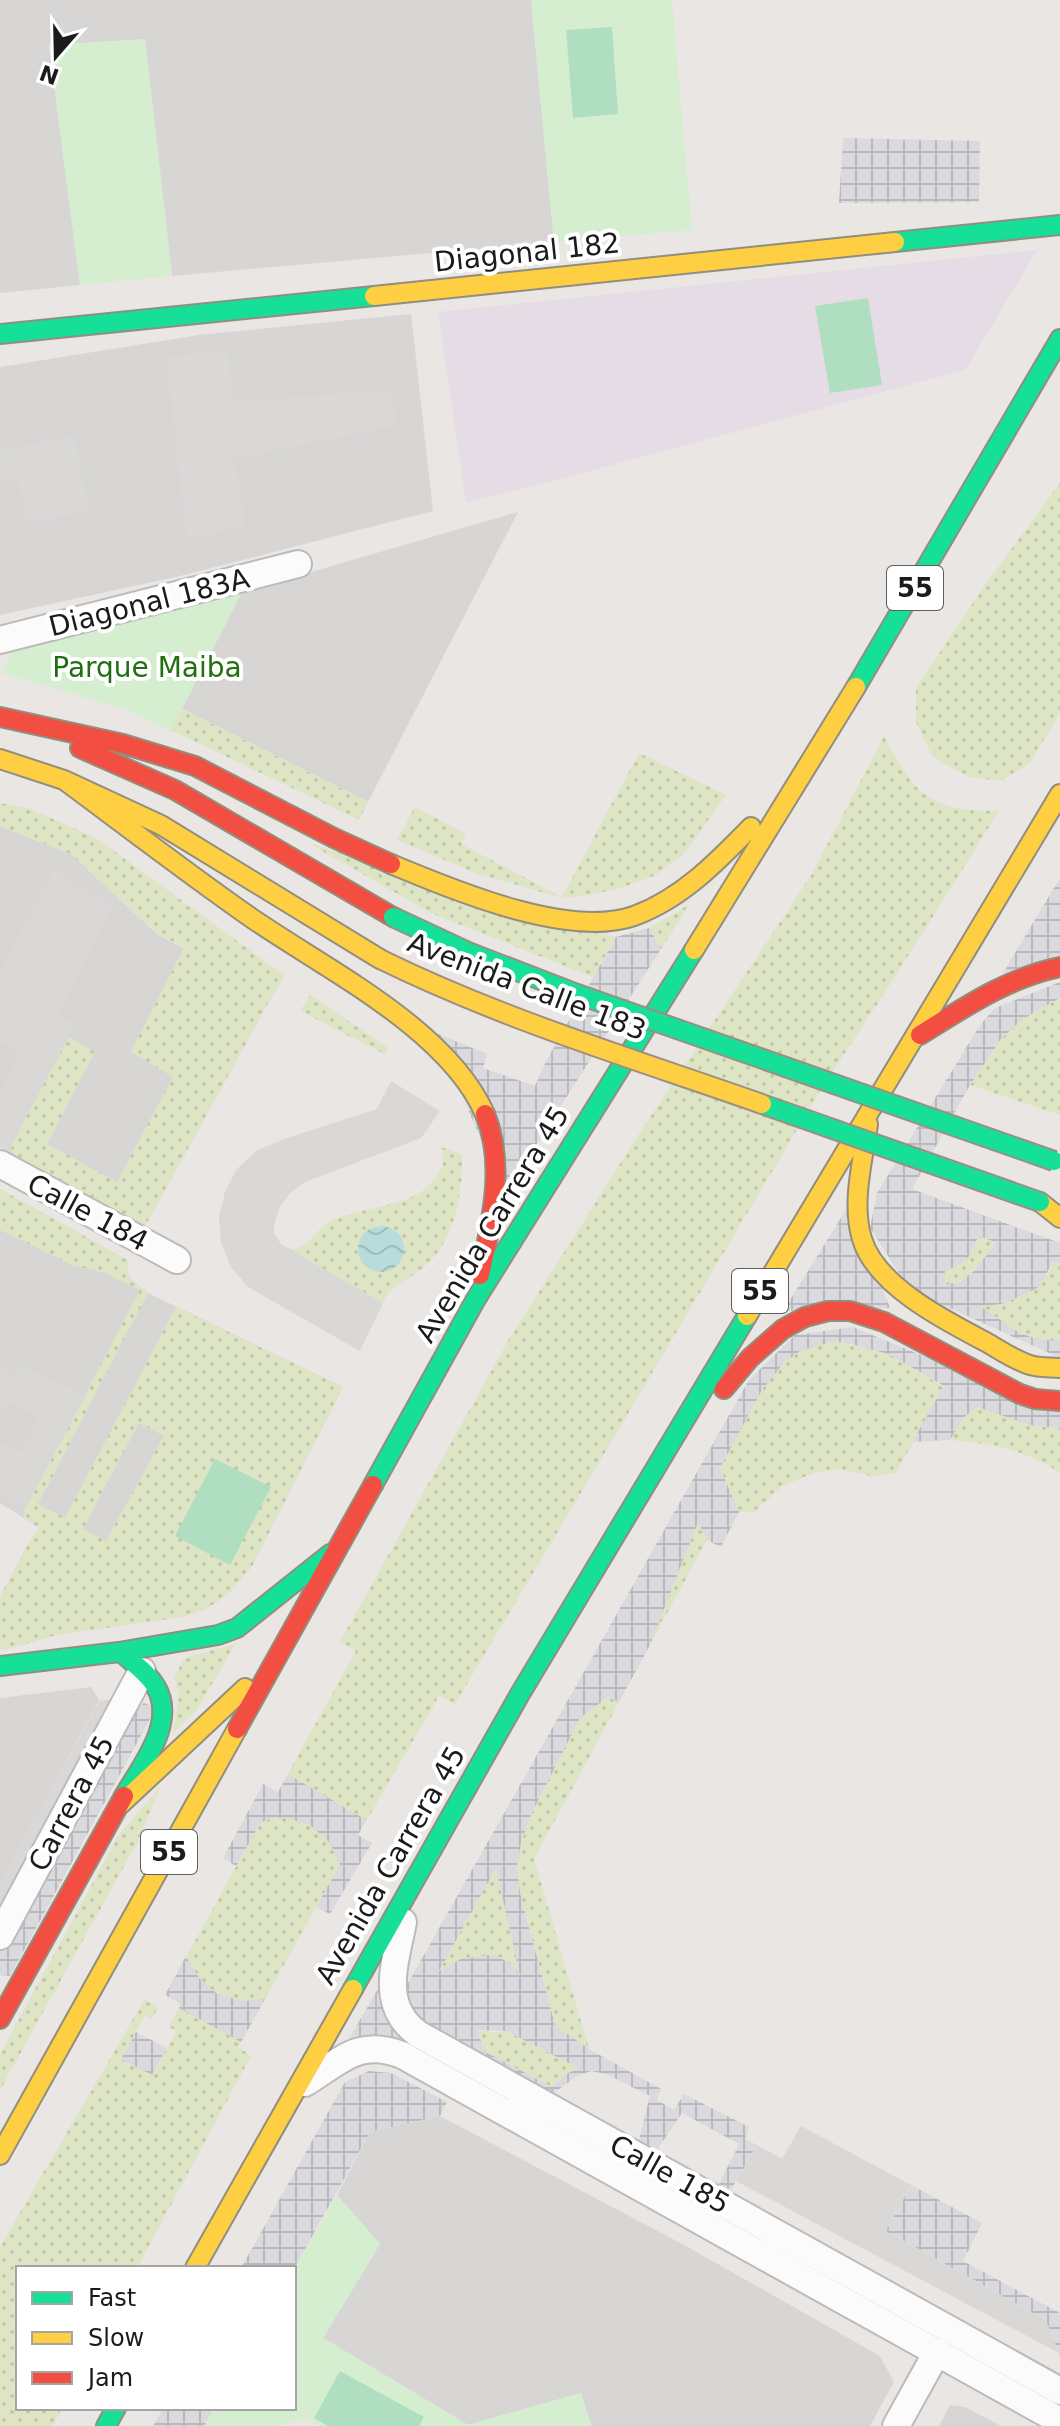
<svg xmlns="http://www.w3.org/2000/svg" width="1060" height="2426" font-family="'DejaVu Sans',sans-serif">
  <style>
    .residential { fill: #d8d6d5 }
    .industrial { fill: #e6dce5 }
    .grass { fill: url(#grass-dots); fill-rule: evenodd }
    .park { fill: #d6eed0 }
    .pitch { fill: #b0dec0 }
    .parking { fill: #d9d8d7 }
    .plaza { fill: url(#plaza-grid); fill-rule: evenodd }
    .water { fill: url(#water-waves) }
    .lines { fill: none; stroke-linecap: round; stroke-linejoin: round }
    .street-casing { stroke: #bcbbba; stroke-width: 30 }
    .fast-casing { stroke: #928e7e; stroke-width: 22 }
    .slow-casing { stroke: #928e7e; stroke-width: 22 }
    .jam-casing { stroke: #928e7e; stroke-width: 22 }
    .street { stroke: #fcfbfb; stroke-width: 26 }
    .fast { stroke: #16e098; stroke-width: 18 }
    .slow { stroke: #ffcf43; stroke-width: 18 }
    .jam { stroke: #f24e42; stroke-width: 18 }
    .fast-bridge-casing { stroke: #9d8e83; stroke-width: 22; stroke-linecap: butt }
    .slow-bridge-casing { stroke: #9d8e83; stroke-width: 22; stroke-linecap: butt }
    .fast-bridge { stroke: #16e098; stroke-width: 18 }
    .slow-bridge { stroke: #ffcf43; stroke-width: 18 }
    .labels { text-anchor: middle; stroke-width: 8; stroke-linejoin: round; paint-order: stroke }
    .shield { fill: #fff; stroke: #5f5f5f; stroke-width: 2 }
    .shield-label { font-size: 26px; font-weight: bold; fill: #1b1b1b }
    .street-label { font-size: 28px; fill: #1b1b1b; stroke: #fff }
    .park-label { font-size: 28px; fill: #207011; stroke: #fff }
  </style>
  <defs>
    <pattern id="grass-dots" width="8" height="8" patternUnits="userSpaceOnUse" patternTransform="scale(2)"><rect width="8" height="8" fill="#dde5c4"/><path d="M2 2h.1M6 6h.1" fill="none" stroke="#bdc4a8" stroke-width="1.8" stroke-linecap="round"/></pattern>
    <pattern id="plaza-grid" width="8" height="8" patternUnits="userSpaceOnUse" patternTransform="scale(2)"><rect width="8" height="8" fill="#dadade"/><path d="M0 4h8M4 0v8" fill="none" stroke="#bababe"/></pattern>
    <pattern id="water-waves" width="16" height="10" patternUnits="userSpaceOnUse" patternTransform="scale(2)"><rect width="16" height="10" fill="#b8dcdb"/><path d="M0 5q4-4 8 0t8 0" fill="none" stroke="#9ebcbb"/></pattern>
  </defs>
  <rect width="100%" height="100%" fill="#e9e6e4"/>
  <path class="residential" d="M 0,0 L 531,0 L 554,242 L 172,276 L 145,40 L 49,45 L 80,285 L 0,293 Z
    M 411,314 L 433,511 L 180,576 L 0,615 L 0,367 L 199,335 Z
    M 518,512 L 368,802 L 182,709 L 242,592 Z
    M 0,826 L 71,854 L 157,934 L 272,996 L 144,1228 L 0,1147 Z
    M 0,1189 L 127,1260 L 129,1277 L 148,1293 L 343,1387 L 252,1566 L 228,1594 L 206,1609 L 181,1617 L 56,1635 L 3,1650 L 0,1597 L 29,1542 L 40,1528 L 0,1503 Z
    M 91,1687 L 99,1700 L 0,1886 L 0,1698 Z
    M 440,2116 L 686,2246 L 880,2356 L 894,2382 L 870,2426 L 591,2426 L 581,2393 L 468,2425 L 323,2338 L 380,2244 L 337,2195 L 370,2132 Z
    M 950,2405 L 965,2407 L 1001,2426 L 939,2426 Z"/>
  <path class="industrial" d="M 1037,250 L 965,370 L 530,487 L 466,502 L 438,312 Z"/>
  <path class="grass" d="M 1060,483 L 1060,713 L 1029,764 L 1000,781 L 970,777 L 940,762 L 930,752 L 916,722 L 916,688 L 985,585 Z
    M 182,709 L 368,802 L 359,820 L 171,730 Z
    M 884,736 C 914,796 931,811 999,811 L 891,983 L 823,1086 L 455,1704 L 439,1696 L 316,1907 L 238,2047 L 251,2056 L 137,2268 L 18,2268 L 18,2408 L 62,2408 L 53,2426 L 0,2426 L 0,2247 L 145,1999 L 158,2007 L 152,2019 L 145,2015 L 121,2059 L 153,2075 L 176,2031 L 169,2027 L 181,2004 L 165,1995 L 356,1651 L 340,1642 L 508,1341 L 637,1137 L 812,874 Z
    M 639,753 L 726,795 L 683,855 L 656,875 L 618,889 L 583,896 L 562,898 L 476,873 L 397,840 L 415,807 L 466,834 L 461,844 L 562,897 Z
    M 0,803 L 28,808 L 96,838 L 285,976 L 272,996 L 144,1228 L 11,1153 L 12,1144 L 69,1037 L 95,1052 L 47,1144 L 117,1182 L 173,1077 L 131,1052 L 184,948 L 157,933 L 71,854 L 0,826 Z
    M 308,843 L 616,937 L 593,977 L 431,913 Z
    M 690,904 L 661,949 L 649,928 Z
    M 310,995 L 388,1048 L 385,1054 L 300,1011 Z
    M 1060,998 L 1060,1115 L 970,1085 L 1001,1039 L 1023,1019 Z
    M 439,1146 L 462,1155 C 463,1195 454,1246 420,1270 C 404,1282 391,1284 383,1303 L 286,1248 C 309,1253 313,1230 331,1221 C 366,1204 422,1210 441,1169 C 445,1160 444,1154 439,1146 ZM 381,1226 L 389,1228 L 364,1264 L 358,1250 L 374,1227 Z
    M 0,1189 L 127,1260 L 129,1277 L 148,1293 L 38,1504 L 65,1518 L 176,1307 L 343,1387 L 252,1566 L 228,1594 L 206,1609 L 181,1617 L 56,1635 L 3,1650 L 0,1649 L 0,1597 L 29,1542 L 40,1528 L 24,1518 L 25,1509 L 140,1290 L 105,1273 L 72,1265 L 0,1230 ZM 139,1423 L 164,1436 L 106,1541 L 83,1529 Z
    M 980,1236 L 995,1242 L 993,1247 C 980,1266 968,1280 945,1286 L 944,1271 C 961,1266 972,1251 980,1236 Z
    M 1053,1261 L 1060,1263 L 1060,1341 C 1030,1346 1001,1321 978,1305 L 1002,1304 L 1048,1274 Z
    M 835,1341 L 888,1354 L 944,1387 L 896,1473 L 871,1476 L 839,1469 L 814,1473 L 782,1486 L 754,1512 L 739,1512 L 720,1468 C 739,1432 763,1372 799,1351 C 810,1344 823,1343 835,1341 Z
    M 977,1406 L 1034,1426 L 1060,1428 L 1060,1473 C 1027,1450 990,1443 950,1440 L 964,1417 Z
    M 698,1521 L 707,1540 L 650,1645 Z
    M 235,1644 L 197,1710 L 173,1733 L 179,1695 L 174,1677 L 185,1658 Z
    M 608,1697 L 619,1702 L 534,1859 L 589,2049 L 555,2025 L 520,1892 L 517,1866 L 521,1843 L 531,1815 L 580,1718 Z
    M 161,1786 L 138,1841 L 0,2090 L 0,2054 L 119,1835 Z
    M 496,1867 L 521,1979 L 461,1959 L 438,1973 Z
    M 478,2030 L 494,2032 L 506,2031 L 580,2068 L 558,2080 L 552,2087 L 484,2051 Z"/>
  <path class="park" d="M 531,0 L 672,0 L 692,230 L 554,242 Z
    M 145,39 L 172,276 L 80,285 L 49,45 Z
    M 242,592 L 171,730 L 121,708 L 2,673 L 11,652 Z
    M 337,2195 L 380,2244 L 323,2338 L 468,2425 L 581,2393 L 591,2426 L 320,2426 L 305,2418 L 275,2426 L 204,2426 L 214,2408 L 294,2408 L 294,2269 Z"/>
  <path class="pitch" d="M 612,27 L 618,114 L 573,118 L 566,30 Z
    M 868,298 L 882,385 L 830,393 L 815,306 Z
    M 215,1459 L 271,1487 L 230,1565 L 175,1536 Z
    M 340,2371 L 424,2417 L 419,2426 L 328,2426 L 314,2418 Z"/>
  <path class="parking" d="M 228,350 L 232,401 L 390,391 L 397,425 L 234,459 L 246,526 L 187,539 L 166,358 Z
    M 74,436 L 89,511 L 27,523 L 17,477 L 0,480 L 0,451 Z
    M 54,870 L 113,906 L 58,1014 L 75,1023 L 12,1144 L 11,1153 L 0,1147 L 0,1091 L 20,1052 L 0,1041 L 0,973 Z
    M 391,1081 L 440,1111 L 421,1138 L 305,1182 L 290,1193 L 279,1208 L 274,1226 L 274,1233 L 281,1244 L 383,1303 L 360,1351 L 248,1287 L 231,1267 L 221,1243 L 219,1217 L 225,1192 L 237,1169 L 256,1151 L 284,1139 L 377,1109 Z
    M 21,1366 L 86,1395 L 25,1509 L 0,1497 L 0,1443 L 21,1453 L 39,1418 L 6,1401 L 0,1413 L 0,1368 L 16,1376 Z
    M 115,1699 L 0,1915 L 0,1886 L 99,1701 Z
    M 801,2126 L 911,2185 L 886,2231 L 1046,2320 L 1059,2353 L 736,2181 L 757,2145 L 782,2159 Z"/>
  <path class="plaza" d="M 843,138 L 980,141 L 979,202 L 839,203 Z
    M 1060,878 L 1060,956 L 1003,973 Z
    M 649,928 L 661,949 L 504,1195 L 436,1033 L 487,1054 L 483,1068 L 535,1086 L 545,1063 L 616,937 Z
    M 1060,982 L 1060,998 L 1023,1019 L 1001,1039 L 970,1085 L 912,1189 L 1060,1243 L 1060,1263 L 1053,1261 L 1040,1286 L 1026,1294 L 1002,1304 L 980,1306 L 1020,1333 L 1036,1339 L 1060,1341 L 1060,1358 L 910,1290 L 870,1228 L 877,1193 L 980,1025 L 995,1008 ZM 979,1236 L 995,1242 L 993,1247 L 974,1271 L 961,1281 L 945,1285 L 945,1271 L 956,1267 L 968,1258 Z
    M 849,1205 L 890,1308 L 783,1311 Z
    M 853,1327 L 1060,1412 L 1060,1428 L 1034,1426 L 977,1407 L 964,1417 L 950,1440 L 912,1442 L 944,1386 L 888,1354 L 854,1345 L 835,1341 L 800,1351 L 783,1364 L 762,1390 L 720,1468 L 739,1512 L 721,1547 L 707,1540 L 698,1522 L 650,1645 L 619,1702 L 608,1697 L 580,1718 L 531,1815 L 521,1843 L 517,1866 L 520,1893 L 555,2025 L 589,2049 L 661,2089 L 657,2100 L 674,2110 L 684,2094 L 749,2127 L 745,2139 L 757,2145 L 731,2190 L 719,2184 L 739,2144 L 682,2113 L 657,2150 L 639,2140 L 650,2096 L 606,2074 L 591,2071 L 577,2076 L 551,2095 L 420,2027 L 405,1997 L 408,1983 L 749,1380 L 795,1335 ZM 496,1868 L 520,1976 L 513,1966 L 499,1957 L 488,1955 L 461,1959 L 439,1971 ZM 478,2030 L 506,2031 L 579,2068 L 566,2074 L 552,2087 L 484,2051 Z
    M 144,1703 L 156,1708 L 10,1976 L 0,1975 L 0,1951 L 138,1708 Z
    M 288,1774 L 366,1820 L 358,1835 L 372,1843 L 330,1914 L 316,1907 L 340,1865 L 329,1842 L 310,1825 L 286,1818 L 274,1818 L 261,1822 L 236,1866 L 223,1858 L 263,1784 L 278,1792 Z
    M 186,1956 L 199,1978 L 216,1993 L 241,2001 L 265,1999 L 241,2042 L 179,2008 L 181,2004 L 165,1995 Z
    M 379,1987 L 382,1988 L 398,2031 L 408,2043 L 393,2039 L 346,2044 Z
    M 136,2032 L 167,2048 L 152,2075 L 121,2059 Z
    M 369,2071 L 391,2073 L 447,2102 L 440,2116 L 370,2132 L 294,2269 L 241,2268 L 345,2082 Z
    M 911,2185 L 982,2223 L 963,2261 L 1060,2313 L 1060,2356 L 1046,2320 L 886,2231 Z
    M 163,2408 L 214,2408 L 204,2426 L 153,2426 Z"/>
  <path class="water" d="M358 1249a23 23 0 1 1 46 0a23 23 0 1 1-46 0Z"/>
  <g class="lines">
    <g class="street-casing">
      <path id="street" d="M 0,640 L 298,564
        M 0,1164 L 177,1260
        M 403,1922 C 395,1964 379,2005 418,2034 L 1060,2391
        M 0,1936 L 142,1671
        M 305,2083 C 341,2061 359,2038 402,2055 L 1060,2421
        M 896,2426 L 937,2352"/>
    </g>
    <g class="fast-casing">
      <path id="fast" d="M 895,242 L 1060,225
        M 0,334 L 374,296
        M 856,687 L 1060,339
        M 373,1485 L 476,1299 L 694,950
        M 121,1652 C 133,1663 148,1673 156,1687 C 177,1723 141,1766 124,1796
        M 0,1666 L 119,1652 L 218,1635 L 237,1628 L 330,1554
        M 353,1989 L 520,1694 L 747,1316
        M 106,2426 L 116,2408"/>
    </g>
    <g class="slow-casing">
      <path id="slow" d="M 374,296 L 895,242
        M 0,759 L 64,780 L 161,825 L 380,959
        M 64,780 C 126,826 187,873 250,917 C 325,969 447,1028 485,1114
        M 391,864 C 454,890 568,939 634,916 C 681,899 717,862 751,827
        M 694,950 L 856,687
        M 868,1124 C 863,1160 851,1203 862,1239 C 876,1286 946,1321 986,1342 C 1000,1350 1014,1360 1030,1365 C 1039,1368 1050,1367 1060,1368
        M 1040,1202 L 1060,1218
        M 747,1316 L 1060,794
        M 121,1804 L 245,1688
        M 0,2155 L 237,1729
        M 195,2268 L 353,1989"/>
    </g>
    <g class="jam-casing">
      <path id="jam" d="M 0,717 L 123,744 L 195,766 L 334,838 L 391,864
        M 80,748 L 175,790 L 393,917
        M 920,1035 C 965,1007 1007,978 1060,967
        M 480,1275 C 491,1223 506,1165 485,1114
        M 724,1389 L 750,1358 L 783,1329 L 805,1317 L 828,1311 L 850,1311 L 884,1322 L 1020,1394 L 1035,1399 L 1060,1401
        M 237,1729 L 373,1485
        M 0,2019 L 124,1796"/>
    </g>
    <use href="#street" class="street"/>
    <use href="#fast" class="fast"/>
    <use href="#slow" class="slow"/>
    <use href="#jam" class="jam"/>
    <g class="fast-bridge-casing">
      <path id="fast-bridge" d="M 393,917 L 468,952 L 577,994 L 1054,1161
        M 762,1104 L 1040,1202"/>
    </g>
    <g class="slow-bridge-casing">
      <path id="slow-bridge" d="M 380,959 C 502,1019 634,1059 762,1104"/>
    </g>
    <use href="#fast-bridge" class="fast-bridge"/>
    <use href="#slow-bridge" class="slow-bridge"/>
  </g>
  <g class="labels">
    <g class="shield">
      <rect x="887" y="566" width="56" height="44" rx="6"/>
      <rect x="732" y="1269" width="56" height="44" rx="6"/>
      <rect x="141" y="1830" width="56" height="44" rx="6"/>
    </g>
    <g class="shield-label">
      <text x="915" y="597">55</text>
      <text x="760" y="1300">55</text>
      <text x="169" y="1861">55</text>
    </g>
    <g class="street-label">
      <text transform="translate(527 252) rotate(-6)" y="10">Diagonal 182</text>
      <text transform="translate(149 602) rotate(-14)" y="10">Diagonal 183A</text>
      <text transform="translate(527 986) rotate(21)" y="10">Avenida Calle 183</text>
      <text transform="translate(88 1212) rotate(28)" y="10">Calle 184</text>
      <text transform="translate(492 1224) rotate(-59)" y="10">Avenida Carrera 45</text>
      <text transform="translate(71 1803) rotate(-62)" y="10">Carrera 45</text>
      <text transform="translate(390 1865) rotate(-60)" y="10">Avenida Carrera 45</text>
      <text transform="translate(670 2174) rotate(29)" y="10">Calle 185</text>
    </g>
    <g class="park-label">
      <text x="147" y="677">Parque Maiba</text>
    </g>
  </g>
  <rect x="16" y="2266" width="280" height="144" fill="#ffffff" stroke="#a4a4a4" stroke-width="2"/>
  <rect x="32" y="2292" width="40" height="12" fill="#16e098" stroke="#a4a4a4" stroke-width="2"/>
  <text x="88" y="2306" font-size="24" fill="#1b1b1b">Fast</text>
  <rect x="32" y="2332" width="40" height="12" fill="#ffcf43" stroke="#a4a4a4" stroke-width="2"/>
  <text x="88" y="2346" font-size="24" fill="#1b1b1b">Slow</text>
  <rect x="32" y="2372" width="40" height="12" fill="#f24e42" stroke="#a4a4a4" stroke-width="2"/>
  <text x="88" y="2386" font-size="24" fill="#1b1b1b">Jam</text>
  <g transform="translate(56 56) rotate(200)" stroke="#ffffff" stroke-width="6" paint-order="stroke">
  <path d="M0-6L14 30L0 20L-14 30Z" fill="#1b1b1b"/>
  <text y="-12" font-size="22" font-weight="bold" text-anchor="middle" fill="#1b1b1b">N</text>
  </g>
</svg>
